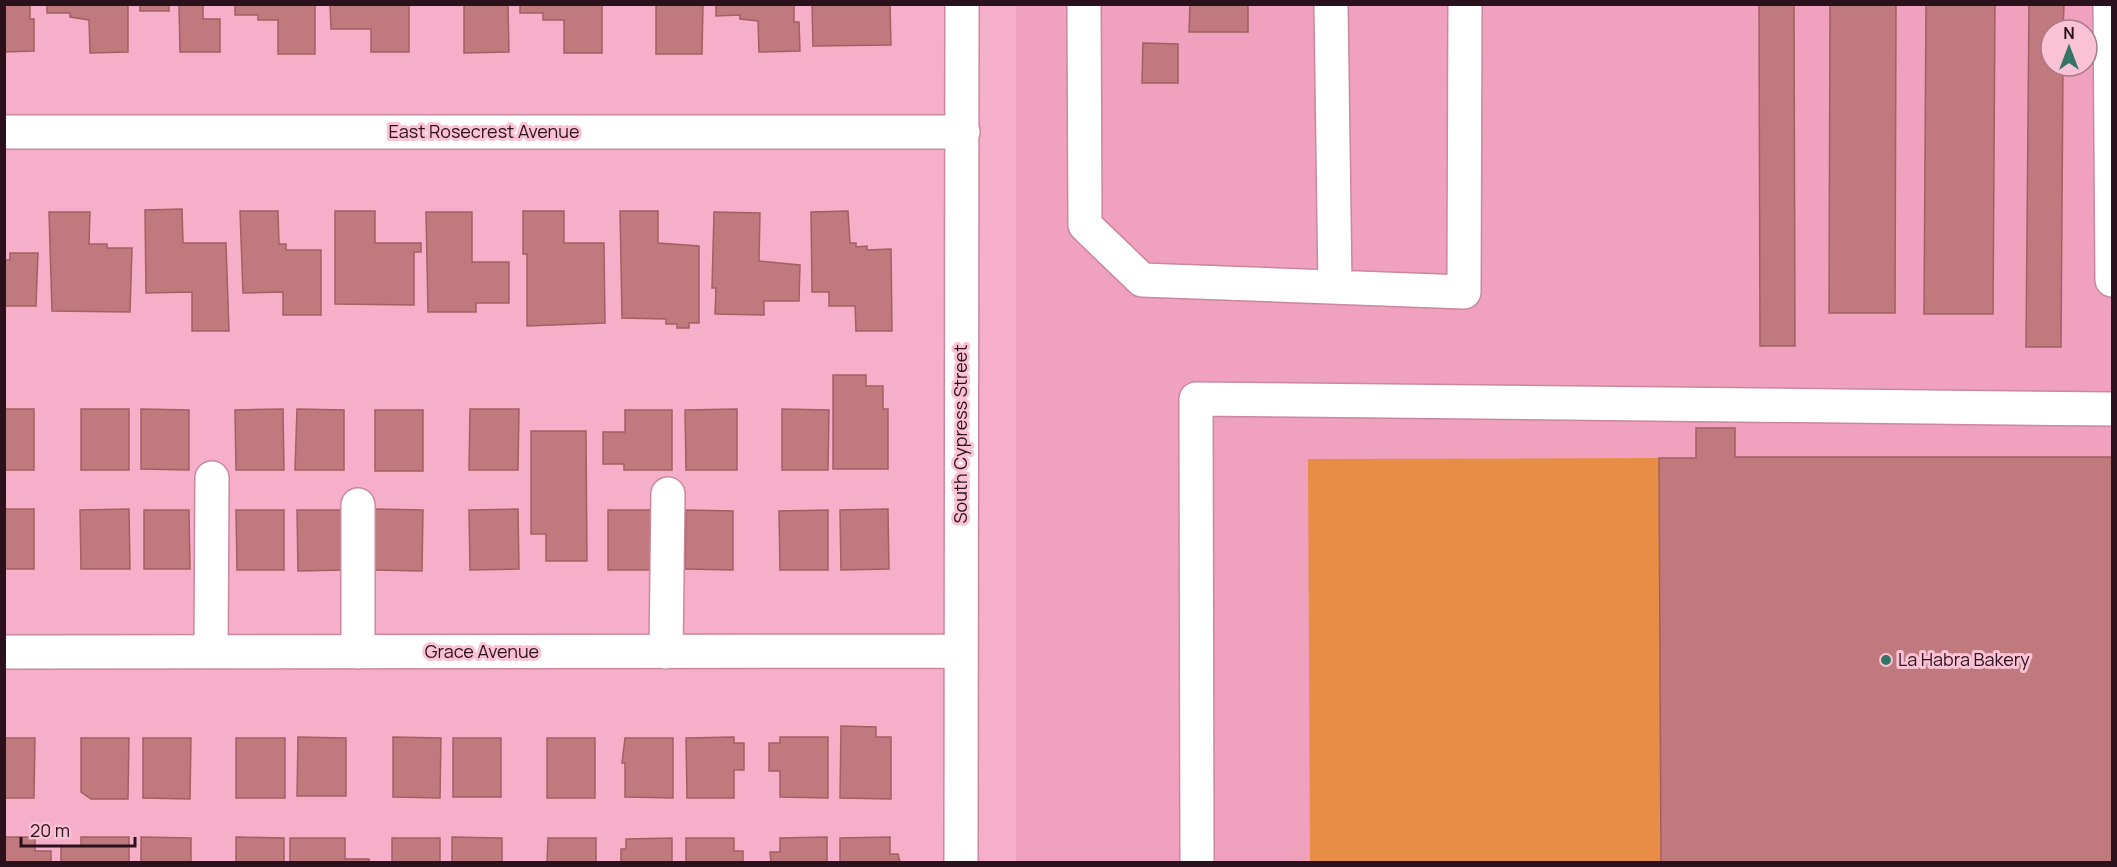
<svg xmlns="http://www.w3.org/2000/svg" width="2117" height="867" font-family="Manrope,sans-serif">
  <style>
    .built { fill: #efa1bd; fill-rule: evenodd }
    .green { fill: #e78d45 }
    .building { fill: #c0797d; stroke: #a35f63; stroke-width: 1.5 }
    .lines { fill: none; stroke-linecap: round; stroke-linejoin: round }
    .minor-casing { stroke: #cb879f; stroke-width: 36 }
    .minor { stroke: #fff; stroke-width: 33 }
    .poi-dot { fill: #327566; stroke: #fbc1d4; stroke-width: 2 }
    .labels { text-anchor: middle; stroke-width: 6; stroke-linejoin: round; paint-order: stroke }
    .street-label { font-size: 18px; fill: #2b111b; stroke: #fbc1d4 }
    .poi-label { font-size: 18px; fill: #2b111b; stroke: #fbc1d4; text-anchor: start }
  </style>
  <rect width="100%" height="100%" fill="#f6afc8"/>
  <path class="built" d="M 1016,5 L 2112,5 L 2112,862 L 1016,862 ZM 2051,30 L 2087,30 L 2087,66 L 2051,66 Z"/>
  <path class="green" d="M 1659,458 L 1661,862 L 1310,862 L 1308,459 Z"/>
  <path class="building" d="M 4,4 L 30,4 L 30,19 L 34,19 L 34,51 L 4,52 Z
    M 47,4 L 128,4 L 128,52 L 90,53 L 89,20 L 70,17 L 70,13 L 47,13 Z
    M 140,4 L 218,4 L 203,5 L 203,19 L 220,19 L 220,52 L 180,52 L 179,5 L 169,5 L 169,11 L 140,11 Z
    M 235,4 L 315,4 L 315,54 L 278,54 L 278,20 L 258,20 L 258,15 L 235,15 Z
    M 330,4 L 409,4 L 409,52 L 371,52 L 371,29 L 331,29 Z
    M 464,4 L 508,4 L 509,52 L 464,53 Z
    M 520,4 L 602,4 L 602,53 L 564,53 L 564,20 L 543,20 L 543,13 L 520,13 Z
    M 656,4 L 703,4 L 702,54 L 656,54 Z
    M 716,4 L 794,4 L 794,22 L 799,22 L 800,51 L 759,52 L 758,21 L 740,19 L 740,15 L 716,16 Z
    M 812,4 L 890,4 L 891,45 L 813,46 Z
    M 1190,4 L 1248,4 L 1248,32 L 1189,32 Z
    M 1759,4 L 1794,4 L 1795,346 L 1760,346 Z
    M 1830,4 L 1896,4 L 1895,313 L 1829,313 Z
    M 1926,4 L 1995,4 L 1993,314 L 1924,314 Z
    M 2029,4 L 2064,4 L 2063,30 L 2051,30 L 2051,66 L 2063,66 L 2061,347 L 2026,347 Z
    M 1143,43 L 1178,44 L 1178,83 L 1142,83 Z
    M 182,209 L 183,243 L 226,243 L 229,331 L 192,331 L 192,292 L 146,293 L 145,210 Z
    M 240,211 L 278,211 L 279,244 L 286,244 L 286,250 L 321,250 L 321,315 L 283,315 L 283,292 L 243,293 Z
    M 335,211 L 375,211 L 375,243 L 421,243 L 421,252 L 414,252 L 414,305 L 335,304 Z
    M 523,211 L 564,211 L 564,243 L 604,243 L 605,323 L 527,326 L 527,254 L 523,254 Z
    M 620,211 L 658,211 L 658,243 L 699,246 L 699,323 L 689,323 L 689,328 L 677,328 L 677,324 L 666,324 L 666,319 L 622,318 Z
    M 848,211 L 850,243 L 856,243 L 856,247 L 867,246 L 867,250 L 891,249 L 892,331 L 856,331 L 855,306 L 829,306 L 829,292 L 812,292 L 811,212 Z
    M 49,212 L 90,212 L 89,244 L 107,244 L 107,248 L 132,248 L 130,312 L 52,311 Z
    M 426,212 L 472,212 L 472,262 L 509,262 L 509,303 L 476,303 L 476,312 L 428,312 Z
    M 714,212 L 760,213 L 759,261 L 800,265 L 799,301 L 764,301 L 764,315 L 715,314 L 716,288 L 712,288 Z
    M 10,253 L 38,253 L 36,306 L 4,306 L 4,260 L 10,260 Z
    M 833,375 L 866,375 L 866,386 L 883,386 L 883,409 L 888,409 L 888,469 L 833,469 Z
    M 4,409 L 34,409 L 34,470 L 4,470 Z
    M 81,409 L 129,409 L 129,470 L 81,470 Z
    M 141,409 L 189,410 L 189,470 L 141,469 Z
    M 283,409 L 284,470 L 236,470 L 235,410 Z
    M 297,409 L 344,410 L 344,470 L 295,470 Z
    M 470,409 L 519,409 L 518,470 L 469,470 Z
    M 737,409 L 737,470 L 686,470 L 685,410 Z
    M 782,409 L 829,410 L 828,470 L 782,470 Z
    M 375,410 L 423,410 L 423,471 L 375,471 Z
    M 625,410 L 672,410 L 672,470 L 624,470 L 624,464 L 603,464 L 603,432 L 625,432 Z
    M 1696,428 L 1735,428 L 1735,457 L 2112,457 L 2112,862 L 1661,862 L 1659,458 L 1696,458 Z
    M 531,431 L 586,431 L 587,561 L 546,561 L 546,534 L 531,534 Z
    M 4,509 L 34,509 L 34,569 L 4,569 Z
    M 129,509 L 130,569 L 81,569 L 80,510 Z
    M 375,509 L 423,510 L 422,571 L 374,570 Z
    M 518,509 L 519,569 L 470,570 L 469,510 Z
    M 888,509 L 889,569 L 841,570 L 840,510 Z
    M 144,510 L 189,510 L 190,569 L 144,569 Z
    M 236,510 L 284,510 L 284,570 L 237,570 Z
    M 297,510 L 344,510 L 345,570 L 298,571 Z
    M 608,510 L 656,510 L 656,570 L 608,570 Z
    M 686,510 L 733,511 L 733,570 L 685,569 Z
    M 828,510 L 828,570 L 780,570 L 779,511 Z
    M 841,726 L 876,727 L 876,737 L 891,737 L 891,799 L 840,798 Z
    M 298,737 L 346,738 L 346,796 L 297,796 Z
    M 393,737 L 441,738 L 440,798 L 393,797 Z
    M 734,737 L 734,743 L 744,743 L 744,770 L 734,770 L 734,798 L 687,798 L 686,738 Z
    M 780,737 L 828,737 L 828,798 L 780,797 L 780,771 L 769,771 L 769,743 L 780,743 Z
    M 4,738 L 35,738 L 34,798 L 4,798 Z
    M 81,738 L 129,738 L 128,799 L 91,799 L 81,792 Z
    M 143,738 L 191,738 L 190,799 L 143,798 Z
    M 236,738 L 285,738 L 285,798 L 236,798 Z
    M 453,738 L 501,738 L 501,797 L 453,797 Z
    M 547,738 L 595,738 L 595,798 L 547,798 Z
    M 625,738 L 673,738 L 673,798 L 625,797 L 625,763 L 622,763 Z
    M 4,837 L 35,837 L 35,851 L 51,851 L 51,862 L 4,862 Z
    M 81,837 L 129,837 L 129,862 L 61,862 L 61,846 L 81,846 Z
    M 141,837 L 191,838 L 191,862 L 141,862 Z
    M 236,837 L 284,838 L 284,862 L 236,862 Z
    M 452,837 L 502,838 L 502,862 L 452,862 Z
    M 827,837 L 827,862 L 771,862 L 770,852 L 780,852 L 780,838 Z
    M 890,837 L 890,854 L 898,854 L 900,862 L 840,862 L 840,838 Z
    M 290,838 L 345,838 L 345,859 L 369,859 L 369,862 L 290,862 Z
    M 392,838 L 440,838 L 440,862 L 392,862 Z
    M 548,838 L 596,838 L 596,862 L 547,862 Z
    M 672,838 L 672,862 L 621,862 L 621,849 L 626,849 L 626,839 Z
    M 686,838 L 734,838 L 734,851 L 743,851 L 743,862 L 686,862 Z"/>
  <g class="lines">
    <g class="minor-casing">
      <path id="minor" d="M 1084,4 L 1085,225 L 1142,280 L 1464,292 L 1465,4
        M 1331,4 L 1335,287
        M 2110,4 L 2112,280
        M 4,132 L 963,132
        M 358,505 L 358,652
        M 4,652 L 959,651
        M 211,652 L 212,478
        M 666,652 L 668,494
        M 961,862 L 962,4
        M 1197,862 L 1196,399 L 2112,409"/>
    </g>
    <use href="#minor" class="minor"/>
  </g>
  <circle class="poi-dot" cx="1886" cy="660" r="6"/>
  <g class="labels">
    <g class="street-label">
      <text x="484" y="138">East Rosecrest Avenue</text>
      <text transform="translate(961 434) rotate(-90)" y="6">South Cypress Street</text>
      <text x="482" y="658">Grace Avenue</text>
    </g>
    <g class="poi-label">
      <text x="1898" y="666">La Habra Bakery</text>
    </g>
  </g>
  <rect width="2117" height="867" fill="none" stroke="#2b111b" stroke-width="12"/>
  <g transform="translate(2069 48)"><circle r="28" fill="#fbc1d4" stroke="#a87b8a" stroke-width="1.5"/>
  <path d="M0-4.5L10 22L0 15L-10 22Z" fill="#327566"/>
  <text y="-9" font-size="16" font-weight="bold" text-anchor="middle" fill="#2b111b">N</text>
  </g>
  <path d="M21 837v9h114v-9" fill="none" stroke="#2b111b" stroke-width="3"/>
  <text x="30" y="837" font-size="18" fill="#2b111b" stroke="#fbc1d4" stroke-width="4.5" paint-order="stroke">20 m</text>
</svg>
